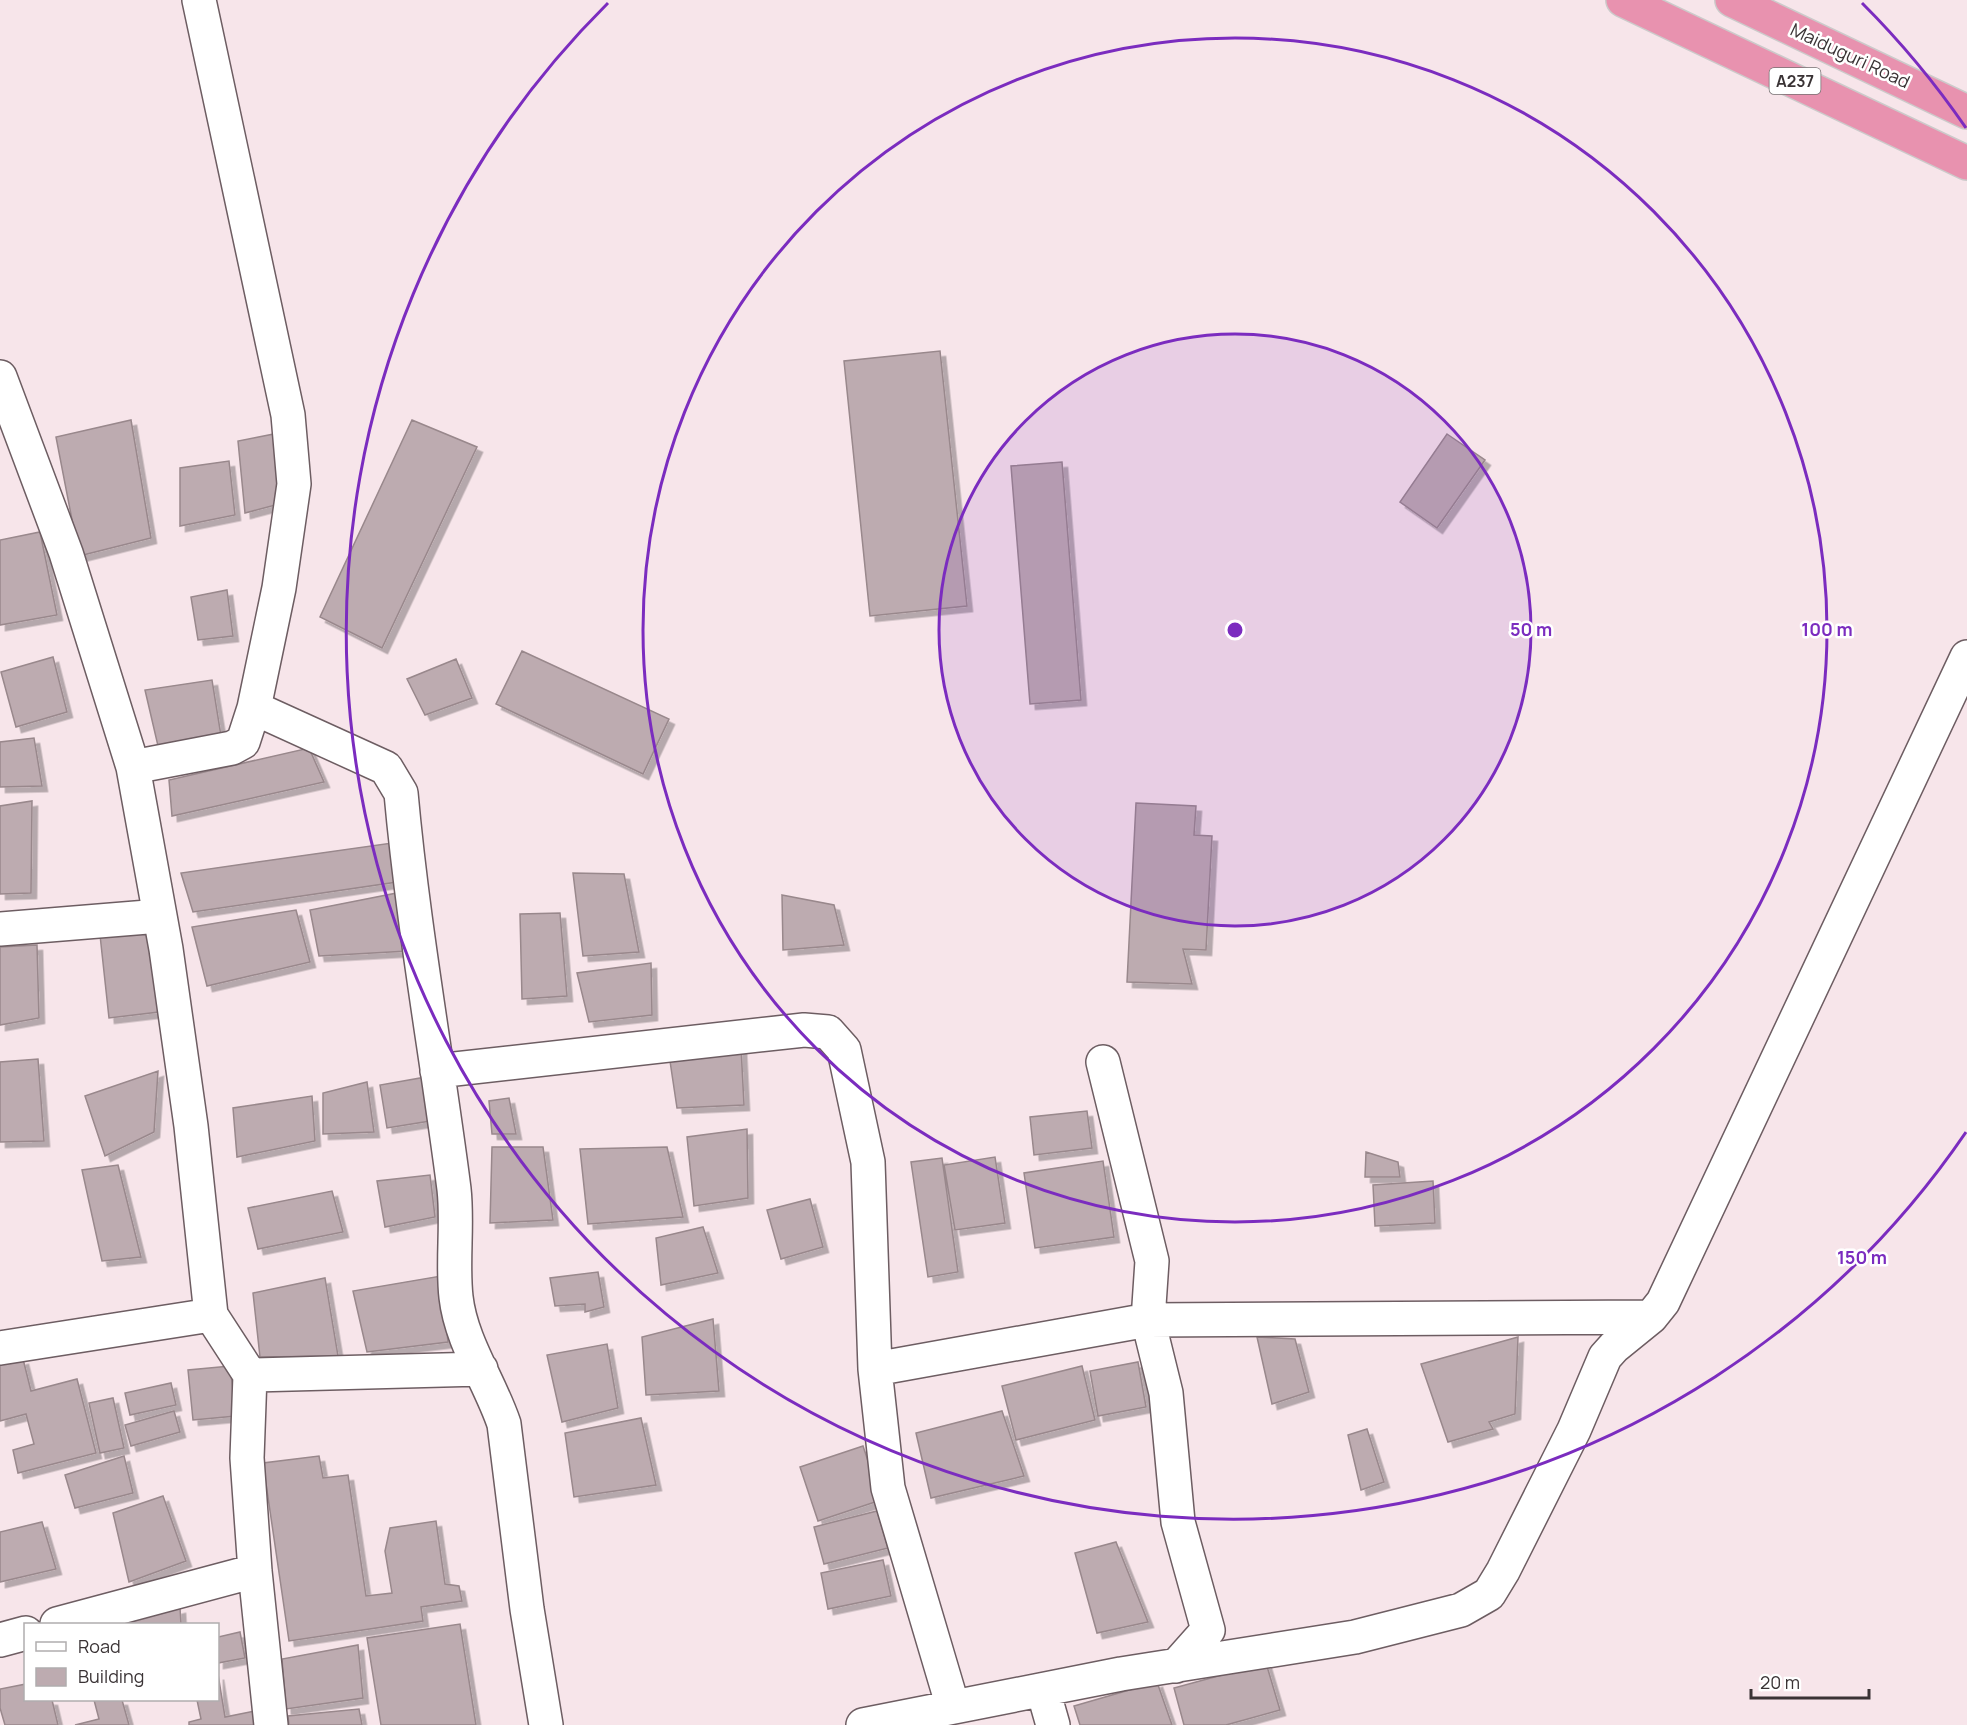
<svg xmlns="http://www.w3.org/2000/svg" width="1967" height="1725" font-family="Manrope,sans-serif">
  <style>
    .building { fill: #bdabb0; stroke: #99888c; stroke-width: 1.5; filter: url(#shadow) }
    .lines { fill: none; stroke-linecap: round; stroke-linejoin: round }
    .street-casing { stroke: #6d5d62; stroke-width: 36 }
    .highway-casing { stroke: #cccaca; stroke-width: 36 }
    .street { stroke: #fff; stroke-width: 33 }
    .highway { stroke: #e892af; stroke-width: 33 }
    .ring { fill: none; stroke: #7b2cbf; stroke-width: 3 }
    .labels { text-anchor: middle; stroke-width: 5; stroke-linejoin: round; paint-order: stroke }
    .shield { fill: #fff; stroke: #757072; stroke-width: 1.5 }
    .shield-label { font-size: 16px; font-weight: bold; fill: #3a3335 }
    .street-label { font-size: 18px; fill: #3a3335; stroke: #fff }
    .centre { fill: #7b2cbf; stroke: #fff; stroke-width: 3 }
    .ring-label { font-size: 18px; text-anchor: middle; font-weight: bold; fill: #7b2cbf; stroke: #fff; stroke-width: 5; stroke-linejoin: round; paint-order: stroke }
  </style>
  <defs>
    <filter id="shadow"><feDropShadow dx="5.5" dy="5.5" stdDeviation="0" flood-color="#0004"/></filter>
  </defs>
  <rect width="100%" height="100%" fill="#f7e5ea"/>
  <path class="building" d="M 940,351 L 967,606 L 870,616 L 844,361 Z
    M 131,420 L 151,538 L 79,556 L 56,437 Z
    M 412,420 L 477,447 L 382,648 L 320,617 Z
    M 279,433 L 283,503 L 245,513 L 238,441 Z
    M 1447,434 L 1485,460 L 1437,528 L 1400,502 Z
    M 229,461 L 235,515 L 180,526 L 180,468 Z
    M 1062,462 L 1081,700 L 1030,704 L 1011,466 Z
    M 40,532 L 57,615 L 0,625 L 0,540 Z
    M 227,590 L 233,636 L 198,640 L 191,597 Z
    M 522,651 L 669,719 L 643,774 L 496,704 Z
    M 53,657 L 67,712 L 16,727 L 1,672 Z
    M 456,659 L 472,698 L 425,715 L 407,679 Z
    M 212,680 L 221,736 L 158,746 L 145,690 Z
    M 34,738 L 42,786 L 0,787 L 0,742 Z
    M 309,748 L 324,782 L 172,816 L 169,780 Z
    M 32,801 L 31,893 L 0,894 L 0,806 Z
    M 1136,803 L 1196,806 L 1194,835 L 1212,836 L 1206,950 L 1183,949 L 1192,984 L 1127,982 Z
    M 392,843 L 397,882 L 193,912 L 181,873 Z
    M 573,873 L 624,874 L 639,952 L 583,956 Z
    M 402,892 L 408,951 L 319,956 L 310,910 Z
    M 782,895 L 834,905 L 844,945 L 783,950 Z
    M 296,910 L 310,962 L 207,986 L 192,927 Z
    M 560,913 L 567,996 L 522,999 L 520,914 Z
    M 156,931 L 167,1011 L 109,1018 L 100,935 Z
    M 37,945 L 39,1018 L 0,1025 L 0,947 Z
    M 651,963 L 652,1015 L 589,1022 L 577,973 Z
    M 741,1047 L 744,1105 L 677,1108 L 670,1061 Z
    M 38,1059 L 44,1141 L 0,1142 L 0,1062 Z
    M 158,1071 L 154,1132 L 105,1156 L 85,1096 Z
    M 426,1077 L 430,1121 L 387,1128 L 380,1085 Z
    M 367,1082 L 374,1132 L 323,1134 L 323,1093 Z
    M 312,1096 L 315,1141 L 237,1157 L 233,1108 Z
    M 509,1098 L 516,1134 L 492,1134 L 489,1101 Z
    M 1087,1111 L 1092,1148 L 1034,1155 L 1030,1117 Z
    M 747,1129 L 748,1198 L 694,1206 L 687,1137 Z
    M 492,1147 L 543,1147 L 553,1220 L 490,1223 Z
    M 667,1147 L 683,1217 L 588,1224 L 580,1149 Z
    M 1366,1152 L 1398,1162 L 1400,1177 L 1365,1177 Z
    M 995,1157 L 1005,1223 L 955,1230 L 944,1165 Z
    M 942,1158 L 958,1272 L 928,1277 L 911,1162 Z
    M 1103,1161 L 1114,1237 L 1035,1248 L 1024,1173 Z
    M 118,1165 L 141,1257 L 102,1261 L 82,1170 Z
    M 430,1175 L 435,1217 L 385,1227 L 377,1181 Z
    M 1433,1181 L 1435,1223 L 1375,1226 L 1373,1185 Z
    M 332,1191 L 343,1232 L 258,1249 L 248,1208 Z
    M 810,1199 L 823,1247 L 781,1259 L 767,1210 Z
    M 703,1227 L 718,1273 L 661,1285 L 656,1238 Z
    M 598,1272 L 604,1307 L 585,1312 L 585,1304 L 555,1306 L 550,1278 Z
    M 441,1276 L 448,1342 L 367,1352 L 353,1291 Z
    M 325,1278 L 338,1356 L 260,1357 L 253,1293 Z
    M 713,1319 L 719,1391 L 646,1395 L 642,1337 Z
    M 1257,1337 L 1295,1339 L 1309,1392 L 1272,1404 Z
    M 1518,1337 L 1515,1414 L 1489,1422 L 1493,1429 L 1448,1442 L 1421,1364 Z
    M 607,1344 L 618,1408 L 562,1422 L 547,1355 Z
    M 23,1359 L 31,1391 L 77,1379 L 96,1453 L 18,1473 L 13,1450 L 34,1444 L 26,1414 L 0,1421 L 0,1365 Z
    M 1138,1362 L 1146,1407 L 1098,1416 L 1090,1371 Z
    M 230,1366 L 236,1416 L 193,1420 L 188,1370 Z
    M 1082,1366 L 1095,1420 L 1016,1440 L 1002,1386 Z
    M 171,1383 L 176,1405 L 130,1415 L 125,1393 Z
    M 113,1398 L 124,1448 L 100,1453 L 89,1403 Z
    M 174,1411 L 180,1432 L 131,1446 L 125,1425 Z
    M 1002,1411 L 1024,1476 L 931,1498 L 916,1433 Z
    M 641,1418 L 656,1485 L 574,1497 L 565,1433 Z
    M 1367,1429 L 1384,1482 L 1361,1490 L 1348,1435 Z
    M 863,1446 L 881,1500 L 818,1521 L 800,1467 Z
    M 124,1456 L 133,1493 L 75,1508 L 65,1475 Z
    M 319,1456 L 323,1478 L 348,1475 L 366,1596 L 392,1593 L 385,1551 L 390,1528 L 436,1521 L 445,1584 L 459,1586 L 462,1601 L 421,1607 L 423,1621 L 289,1641 L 263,1463 Z
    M 163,1496 L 186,1561 L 129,1582 L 113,1513 Z
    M 877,1511 L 888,1548 L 824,1564 L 814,1527 Z
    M 42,1522 L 56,1569 L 0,1582 L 0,1532 Z
    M 1116,1542 L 1148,1622 L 1097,1633 L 1075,1553 Z
    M 883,1560 L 891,1596 L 828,1609 L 821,1573 Z
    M 180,1608 L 181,1624 L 119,1624 Z
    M 460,1624 L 476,1725 L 381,1725 L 367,1638 Z
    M 240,1632 L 245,1658 L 218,1663 L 218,1637 Z
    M 358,1645 L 363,1698 L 286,1709 L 282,1659 Z
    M 1266,1663 L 1280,1710 L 1226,1725 L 1184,1725 L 1174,1688 Z
    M 218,1674 L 225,1717 L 260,1710 L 263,1725 L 189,1725 L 189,1722 L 201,1719 L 197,1700 L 218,1700 Z
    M 1157,1682 L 1172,1725 L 1080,1725 L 1074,1706 Z
    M 26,1684 L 26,1700 L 52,1700 L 58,1725 L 5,1725 L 0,1708 L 0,1689 Z
    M 94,1700 L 122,1700 L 129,1725 L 75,1725 L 99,1719 Z
    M 359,1709 L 362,1725 L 289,1725 L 288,1716 Z"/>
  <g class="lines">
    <g class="street-casing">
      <path id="street" d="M 0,377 L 66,553 L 133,767 L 166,949 L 191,1126 L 211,1315 L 250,1375 L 247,1458 L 255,1571 L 271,1725
        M 254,708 L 386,768 L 401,793 C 413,926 437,1057 454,1189 C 458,1224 452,1262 456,1297 C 461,1342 490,1382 504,1424 L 527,1609 L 546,1725
        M 133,767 L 232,748 L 243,742 L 254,708 L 279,588 L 294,484 L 288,415 L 199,0
        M 0,929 L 160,916
        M 1103,1062 L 1152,1261 L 1148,1320 L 1166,1393 L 1178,1522 L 1208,1630 L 1176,1666
        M 437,1071 L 804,1030 L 828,1032 L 844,1050 L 868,1162 L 875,1369 L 888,1488 L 953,1707
        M 0,1348 L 211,1315
        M 875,1369 L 1148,1320 L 1651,1317
        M 250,1375 L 481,1369
        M 57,1624 L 255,1571
        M 0,1640 L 26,1633
        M 1043,1690 L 1053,1725
        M 863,1725 L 1121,1674 L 1355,1637 L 1461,1610 L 1489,1594 L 1503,1571 L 1574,1430 L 1605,1357 L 1614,1347 L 1651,1317 L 1663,1302 L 1967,657"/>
    </g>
    <g class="highway-casing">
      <path id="highway" d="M 1623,0 L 1967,163
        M 1732,0 L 1967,112"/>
    </g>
    <use href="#street" class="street"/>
    <use href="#highway" class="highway"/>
  </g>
  <circle cx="1235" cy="630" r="296" fill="#7b2cbf" fill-opacity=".12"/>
  <g class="ring">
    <circle cx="1235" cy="630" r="296"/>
    <circle cx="1235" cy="630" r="592"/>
    <path d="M1966 1132A887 887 0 1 1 608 3M1862 3A887 887 0 0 1 1966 128"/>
  </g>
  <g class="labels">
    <rect class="shield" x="1769.5" y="68" width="51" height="26" rx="4.5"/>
    <g class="shield-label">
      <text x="1795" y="87">A237</text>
    </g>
    <g class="street-label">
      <text transform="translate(1850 56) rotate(25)" y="6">Maiduguri Road</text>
    </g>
  </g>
  <circle cx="1235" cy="630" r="9" class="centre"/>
  <g class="ring-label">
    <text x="1531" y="636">50 m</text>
    <text x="1827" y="636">100 m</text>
    <text x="1862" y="1264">150 m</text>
  </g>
  <rect x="24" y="1623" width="195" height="78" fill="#ffffff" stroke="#b0adae" stroke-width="1.5"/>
  <rect x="36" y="1642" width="30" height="9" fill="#ffffff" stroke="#b0adae" stroke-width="1.5"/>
  <text x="78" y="1653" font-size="18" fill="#3a3335">Road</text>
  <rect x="36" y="1668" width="30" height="18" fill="#bdabb0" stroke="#b0adae" stroke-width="1.5"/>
  <text x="78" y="1683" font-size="18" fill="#3a3335">Building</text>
  <path d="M1751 1689v9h118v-9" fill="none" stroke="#3a3335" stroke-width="3"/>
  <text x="1760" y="1689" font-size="18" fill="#3a3335" stroke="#ffffff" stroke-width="4.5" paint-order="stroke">20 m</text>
</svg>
